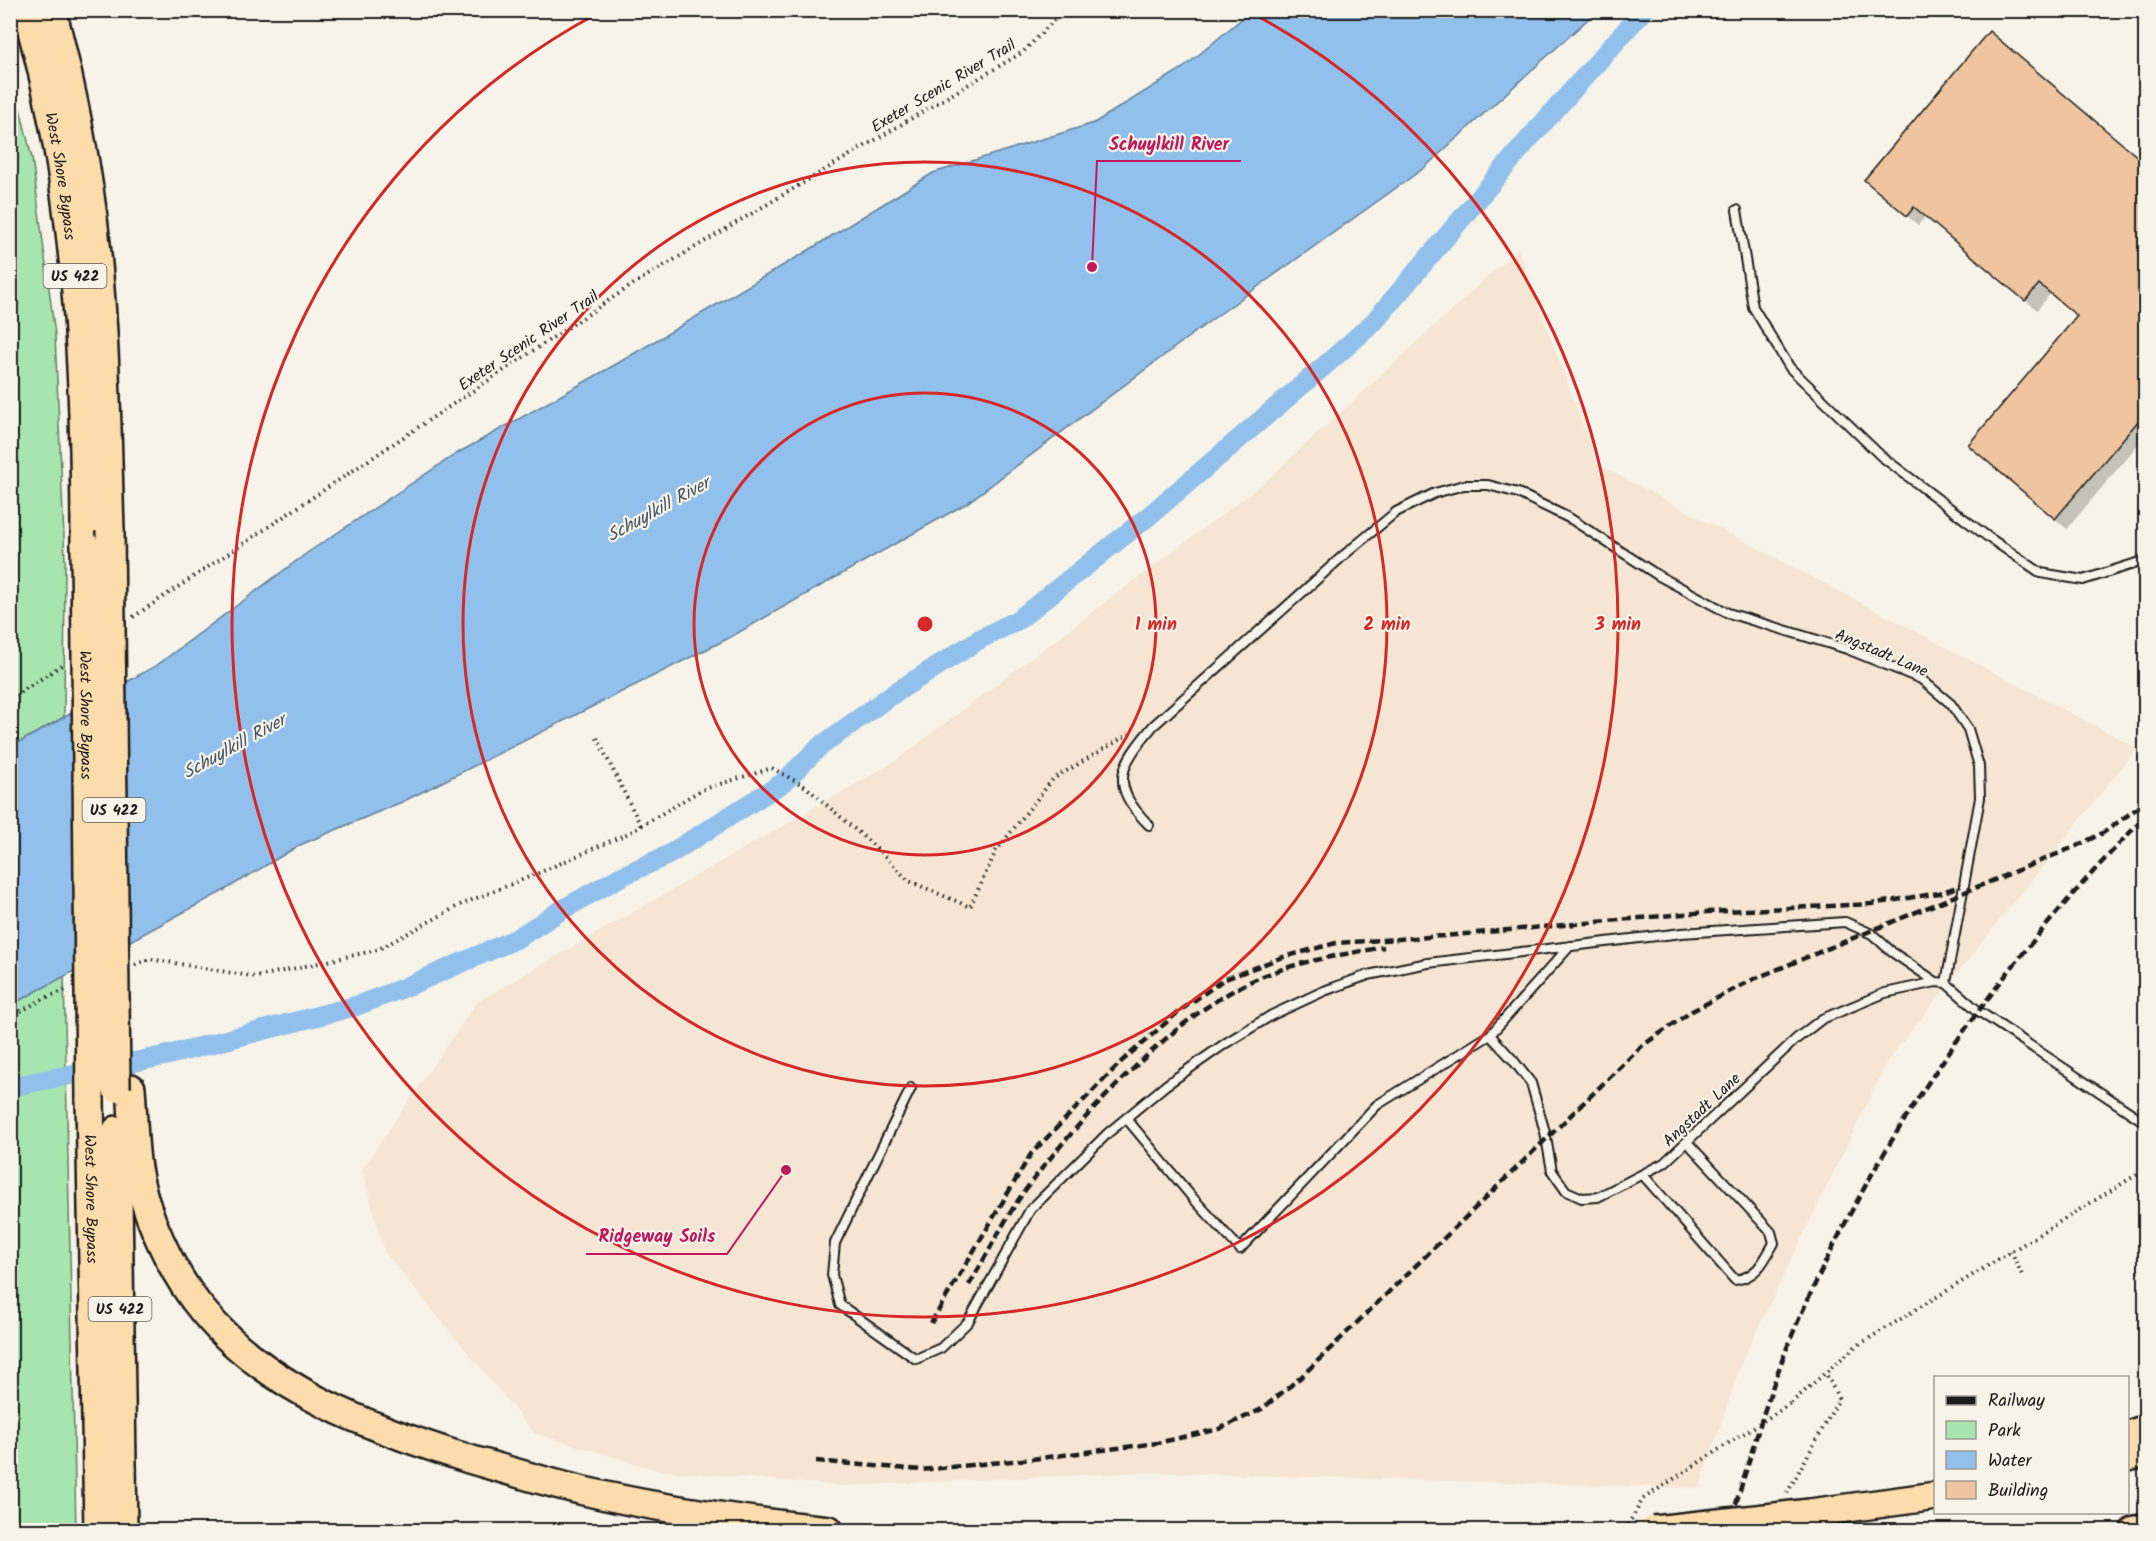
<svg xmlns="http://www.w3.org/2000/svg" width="2156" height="1541" font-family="Kalam,sans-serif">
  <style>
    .built { fill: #f5e5d2 }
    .green { fill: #a6e5ad; stroke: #618064; stroke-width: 1.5 }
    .water { fill: #91c0ec; stroke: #627e99; stroke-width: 1.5 }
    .shadow { fill: #0003 }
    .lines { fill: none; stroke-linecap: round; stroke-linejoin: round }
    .canal { stroke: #91c0ec; stroke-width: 20 }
    .building { fill: #efc49f; stroke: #1c1c1c; stroke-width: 1.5 }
    .lane-casing { stroke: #1c1c1c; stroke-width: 12 }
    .highway-casing { stroke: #1c1c1c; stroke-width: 32 }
    .path { stroke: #1c1c1c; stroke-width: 4; stroke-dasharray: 1.5 4.5; stroke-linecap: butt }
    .lane { stroke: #f7f3e8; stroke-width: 8 }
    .highway { stroke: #fddcac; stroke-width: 27 }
    .rail { stroke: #1c1c1c; stroke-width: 4.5; stroke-dasharray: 9 4.5; stroke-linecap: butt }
    .highway-bridge-casing { stroke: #1c1c1c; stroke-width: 32; stroke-linecap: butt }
    .path-bridge { stroke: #1c1c1c; stroke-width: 4; stroke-dasharray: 1.5 4.5; stroke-linecap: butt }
    .highway-bridge { stroke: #fddcac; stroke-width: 27 }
    .ring { fill: none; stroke: #d62828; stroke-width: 3 }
    .labels { text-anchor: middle; stroke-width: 4.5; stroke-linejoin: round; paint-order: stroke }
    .shield { fill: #f7f3e8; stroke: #5e5c59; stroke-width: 1.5 }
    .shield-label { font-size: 15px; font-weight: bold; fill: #1c1c1c }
    .street-label { font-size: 16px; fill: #1c1c1c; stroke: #f7f3e8 }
    .water-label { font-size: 18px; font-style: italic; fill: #455565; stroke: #f7f3e8 }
    .centre { fill: #d62828; stroke: #f7f3e8; stroke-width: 3 }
    .ring-label { font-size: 18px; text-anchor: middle; font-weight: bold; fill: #d62828; stroke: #f7f3e8; stroke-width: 4.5; stroke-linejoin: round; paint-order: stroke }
    .leader { fill: none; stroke: #c2185b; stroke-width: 2 }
    .callout-dot { fill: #c2185b; stroke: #f7f3e8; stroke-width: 2 }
    .callout-label { font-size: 18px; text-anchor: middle; font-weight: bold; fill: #c2185b; stroke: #f7f3e8; stroke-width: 4.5; stroke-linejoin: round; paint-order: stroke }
  </style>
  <rect width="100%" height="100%" fill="#f7f3e8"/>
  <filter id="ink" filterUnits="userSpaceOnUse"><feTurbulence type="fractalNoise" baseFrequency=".0167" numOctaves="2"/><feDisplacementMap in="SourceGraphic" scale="12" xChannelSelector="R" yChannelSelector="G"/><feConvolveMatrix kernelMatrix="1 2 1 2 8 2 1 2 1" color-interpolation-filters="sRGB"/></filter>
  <g filter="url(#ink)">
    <path class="built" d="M 1518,249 L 1597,464 L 2137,748 L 1888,1060 L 1742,1361 L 1699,1488 L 1145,1472 L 844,1486 L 657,1470 L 534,1433 L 384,1251 L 362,1169 L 477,1002 L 891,764 L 1264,483 Z"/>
    <path class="green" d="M 10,68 L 32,158 L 55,335 L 65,560 L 64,717 L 11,747 Z
      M 64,976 L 76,1530 L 11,1530 L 11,1005 Z"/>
    <path class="water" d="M 1251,11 L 1597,11 L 1424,168 L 1214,318 L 967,503 L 727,639 L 404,801 L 300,845 L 223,891 L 11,1005 L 11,747 L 157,665 L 307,553 L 456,454 L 613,366 L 809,250 L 933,173 L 1094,123 L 1183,68 Z"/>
    <path class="shadow" d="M 2146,166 L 2146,435 L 2067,529 L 1981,455 L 2078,317 L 2051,293 L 2037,310 L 1926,216 L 1918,225 L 1877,190 Z"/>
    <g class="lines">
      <path class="canal" d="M 10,1087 L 164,1056 L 356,1006 L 406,987 L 516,939 L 560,911 L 620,877 L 668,855 L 784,782 L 818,748 L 890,696 L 980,639 L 1018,620 L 1150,515 L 1330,361 L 1374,322 L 1528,140 L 1644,10"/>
    </g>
    <path class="building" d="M 1989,31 L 2146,164 L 2146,412 L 2055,519 L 1968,445 L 2077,316 L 2039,284 L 2025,301 L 1914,207 L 1907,216 L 1864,180 Z"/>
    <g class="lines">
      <g class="lane-casing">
        <path id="lane" d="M 1737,210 L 1753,307 L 1790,368 L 1881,456 L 1988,537 L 2041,573 L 2083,580 L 2146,560
          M 1149,825 C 1108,784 1120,766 1153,726 L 1344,555 L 1396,512 L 1435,493 L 1464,485 L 1488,485 L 1518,493 L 1571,519 L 1659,576 L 1728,613 L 1847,649 L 1921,679 L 1951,704 L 1968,729 L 1979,766 L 1980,798 L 1946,983
          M 1490,1035 L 1513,1060 L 1531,1083 L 1545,1132 L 1552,1171 L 1566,1191 L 1582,1198 L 1598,1197 L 1664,1163 L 1796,1039 L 1822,1019 L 1885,993 L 1936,982 L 1946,983 L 1977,1010 L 2146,1123
          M 911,1088 L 835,1243 L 832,1275 L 840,1305 L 916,1359 L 941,1348 L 968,1322 L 1030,1210 L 1108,1133 L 1166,1085 L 1226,1043 L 1272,1015 L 1324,991 L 1368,975 L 1428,963 L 1682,933 L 1845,922 L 1872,934 L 1892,952 L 1936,982
          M 1126,1118 L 1191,1196 L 1240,1249 L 1377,1105 L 1490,1035 L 1570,946
          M 1643,1175 L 1735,1280 C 1757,1277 1764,1261 1774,1243 L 1771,1232 L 1687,1142"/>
      </g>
      <g class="highway-casing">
        <g id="highway">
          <path id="s1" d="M 26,10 C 77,184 85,366 85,545"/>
          <path d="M 52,10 C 72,87 88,166 96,244 C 106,339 107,435 110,531"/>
          <path d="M 131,1088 C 133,1112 133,1137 136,1161 C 142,1210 172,1274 203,1311 C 269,1391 373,1429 469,1459 C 507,1470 545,1482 584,1491 C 664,1510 747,1521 829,1530"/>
          <path id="s2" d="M 90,1099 L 98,1530"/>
          <path d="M 117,1130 L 123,1530"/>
          <path d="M 2128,1435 L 2146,1429"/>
          <path d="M 2128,1457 L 2146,1453"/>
          <path d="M 1810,1513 L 1936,1496"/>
          <path d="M 2135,1530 L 2146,1528"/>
        </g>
      </g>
      <path class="path" d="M 133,617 L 635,283 L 1023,52 L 1064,10
        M 10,699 L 65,663
        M 597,738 L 641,826
        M 135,965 L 150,959 L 256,977 L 377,950 L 462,904 L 534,875 L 631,832 L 701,790 L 772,768 L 806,787 L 874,846 L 909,881 L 970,907 L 996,851 L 1053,779 L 1129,734
        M 10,1017 L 45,998 L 66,990
        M 2011,1251 L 2022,1275
        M 1791,1403 L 1855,1347 L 2146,1169
        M 1787,1493 L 1839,1399 L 1826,1374
        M 1625,1530 L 1643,1499 L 1718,1450"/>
      <use href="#lane" class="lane"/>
      <use href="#highway" class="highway"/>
      <path class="rail" d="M 969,1285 C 986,1257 1001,1226 1019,1199 C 1039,1170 1062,1144 1085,1118 C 1135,1065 1190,1009 1256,979 C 1297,961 1341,955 1384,947
        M 931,1323 L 1031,1154 L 1122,1061 L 1177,1013 L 1223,980 L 1280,958 L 1336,943 L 1444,936 L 1706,912 L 1871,904 L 1939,893 L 1961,886
        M 816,1461 L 921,1470 L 1032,1459 L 1157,1443 L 1219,1429 L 1262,1409 L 1301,1377 L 1642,1046 L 1692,1011 L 1754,979 L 2074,847 L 2103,833 L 2146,802
        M 1728,1530 C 1751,1456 1771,1379 1804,1308 C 1887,1123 2004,960 2146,816"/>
      <g class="highway-bridge-casing">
        <g id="highway-bridge">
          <path d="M 110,531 L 116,1088"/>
          <path id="s3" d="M 85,545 L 90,1099"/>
          <path d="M 1654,1530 L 1810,1513"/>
        </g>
      </g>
      <path class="path-bridge" d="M 1718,1450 L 1791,1403"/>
      <use href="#highway-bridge" class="highway-bridge"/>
    </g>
  </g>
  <g class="ring">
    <circle cx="925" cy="624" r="231"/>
    <circle cx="925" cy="624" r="462"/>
    <path d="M1250 12A693 693 0 1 1 600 12"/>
  </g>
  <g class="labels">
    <g class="shield">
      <rect x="43.5" y="264" width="63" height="24" rx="4.5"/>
      <rect x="82.5" y="798" width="63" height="24" rx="4.5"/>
      <rect x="88.5" y="1297" width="63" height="24" rx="4.5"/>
    </g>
    <g class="shield-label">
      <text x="75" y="281">US 422</text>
      <text x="114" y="815">US 422</text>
      <text x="120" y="1314">US 422</text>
    </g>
    <g class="street-label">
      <text transform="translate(943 85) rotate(-31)" y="6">Exeter Scenic River Trail</text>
      <text dy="6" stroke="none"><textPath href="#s1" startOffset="170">West Shore Bypass</textPath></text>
      <text transform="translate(528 340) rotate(-34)" y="6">Exeter Scenic River Trail</text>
      <text transform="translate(1882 652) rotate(23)" y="6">Angstadt Lane</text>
      <text dy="6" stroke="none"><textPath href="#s3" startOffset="170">West Shore Bypass</textPath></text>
      <text transform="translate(1701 1109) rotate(-43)" y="6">Angstadt Lane</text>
      <text dy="6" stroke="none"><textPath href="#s2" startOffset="100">West Shore Bypass</textPath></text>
    </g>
    <g class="water-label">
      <text transform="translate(658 509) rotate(-29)" y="6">Schuylkill River</text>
      <text transform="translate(234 746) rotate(-29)" y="6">Schuylkill River</text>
    </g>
  </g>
  <circle cx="925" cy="624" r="9" class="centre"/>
  <g class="ring-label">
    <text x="1156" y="630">1 min</text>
    <text x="1387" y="630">2 min</text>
    <text x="1618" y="630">3 min</text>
  </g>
  <path class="leader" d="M1092 267L1097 161H1241M786 1170L727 1254H586"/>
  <g class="callout-dot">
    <circle cx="1092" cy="267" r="6"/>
    <circle cx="786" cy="1170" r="6"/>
  </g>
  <g class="callout-label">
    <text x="1169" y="150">Schuylkill River</text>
    <text x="657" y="1242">Ridgeway Soils</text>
  </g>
  <rect width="2156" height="1541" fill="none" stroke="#f7f3e8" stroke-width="36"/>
  <rect x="18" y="18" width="2120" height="1505" fill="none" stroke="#1c1c1c" stroke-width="2" filter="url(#ink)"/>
  <rect x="1934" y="1376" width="195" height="138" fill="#f7f3e8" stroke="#9f9d96" stroke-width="1.5"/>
  <rect x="1946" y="1396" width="30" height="9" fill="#1c1c1c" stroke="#9f9d96" stroke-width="1.5"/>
  <text x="1988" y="1406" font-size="18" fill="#1c1c1c">Railway</text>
  <rect x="1946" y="1421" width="30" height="18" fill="#a6e5ad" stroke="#9f9d96" stroke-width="1.5"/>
  <text x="1988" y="1436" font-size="18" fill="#1c1c1c">Park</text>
  <rect x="1946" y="1451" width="30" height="18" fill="#91c0ec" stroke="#9f9d96" stroke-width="1.5"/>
  <text x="1988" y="1466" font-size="18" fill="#1c1c1c">Water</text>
  <rect x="1946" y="1481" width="30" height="18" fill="#efc49f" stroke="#9f9d96" stroke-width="1.5"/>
  <text x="1988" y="1496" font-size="18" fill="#1c1c1c">Building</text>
</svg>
